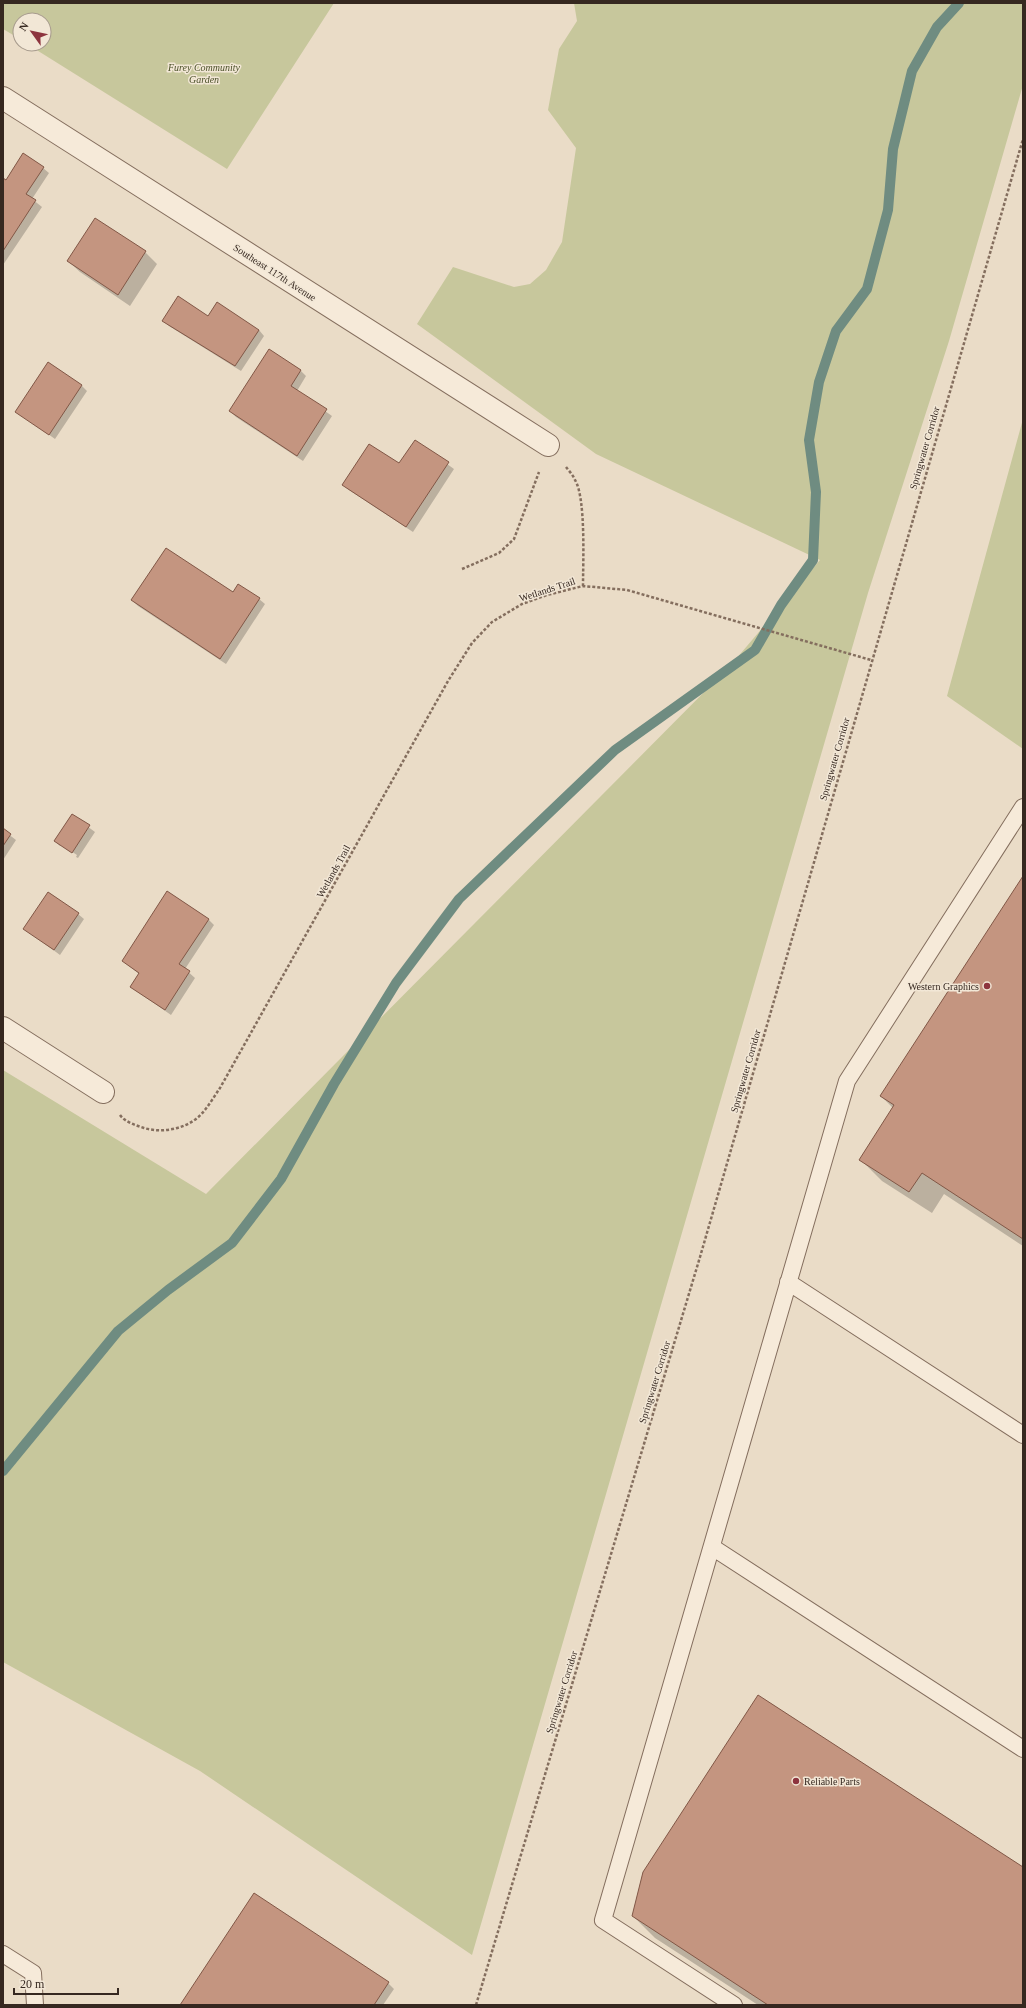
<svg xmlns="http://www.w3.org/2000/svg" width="1026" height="2008" font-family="Georgia,serif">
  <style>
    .green { fill: #c7c79c }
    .shadow { fill: #0003 }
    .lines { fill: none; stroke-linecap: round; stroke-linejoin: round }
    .stream { stroke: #6f8c81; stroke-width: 10 }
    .building { fill: #c49580; stroke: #815746 }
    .lane-casing { stroke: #846e5e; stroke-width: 18 }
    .street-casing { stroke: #846e5e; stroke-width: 24 }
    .path { stroke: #846e5e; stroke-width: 2.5; stroke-dasharray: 3 2; stroke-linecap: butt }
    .lane { stroke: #f6ead9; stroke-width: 16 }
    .street { stroke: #f6ead9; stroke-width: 22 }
    .poi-dot { fill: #8d343e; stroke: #f2e7d6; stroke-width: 1.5 }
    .labels { text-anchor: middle; stroke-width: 3; stroke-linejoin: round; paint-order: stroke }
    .park-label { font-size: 10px; font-style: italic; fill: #4b5029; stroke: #f2e7d6 }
    .street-label { font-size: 10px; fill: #362820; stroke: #f2e7d6 }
    .poi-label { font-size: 10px; fill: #362820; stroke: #f2e7d6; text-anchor: end }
  </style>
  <rect width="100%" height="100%" fill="#eadcc7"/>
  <path class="green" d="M 3,3 L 334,3 L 227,169 L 27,44 L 44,44 L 44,20 L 20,20 L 20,39 L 3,29 Z
    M 574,3 L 1023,3 L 1023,85 L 949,341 L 868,593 L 472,1955 L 200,1771 L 3,1662 L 3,1070 L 206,1194 L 730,666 L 820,560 L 596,454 L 417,324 L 453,267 L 514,287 L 530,284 L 546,270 L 562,242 L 576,148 L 548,110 L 559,49 L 577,21 Z
    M 1023,419 L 1023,749 L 947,696 Z"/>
  <path class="shadow" d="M 43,168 L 49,173 L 32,199 L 42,207 L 3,265 L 3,179 L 6,181 Z
    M 96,219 L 145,252 L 157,264 L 130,306 L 80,272 L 68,261 Z
    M 208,317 L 259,330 L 264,336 L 241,371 L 169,326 L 163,320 Z
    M 301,371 L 306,376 L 297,391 L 332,416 L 303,461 L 236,417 L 230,411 Z
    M 82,386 L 87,391 L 55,439 L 17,412 Z
    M 415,441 L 454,469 L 413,532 L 349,490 L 344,485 L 399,465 Z
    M 233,593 L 259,599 L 265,604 L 226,664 L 138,606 L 132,600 Z
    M 72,815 L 95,832 L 78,858 L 76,857 L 77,855 L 60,844 L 60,846 L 55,841 Z
    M 3,830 L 16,840 L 3,860 Z
    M 1023,878 L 1023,1246 L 944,1194 L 932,1213 L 882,1181 L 860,1159 L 893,1108 L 881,1096 Z
    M 78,914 L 84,919 L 60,955 L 25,929 Z
    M 209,920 L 214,925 L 185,969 L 195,978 L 171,1015 L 131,987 L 139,974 L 123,961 Z
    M 1023,1868 L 1023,2005 L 758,2005 L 655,1938 L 633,1916 Z
    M 388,1983 L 394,1989 L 383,2005 L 181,2005 Z"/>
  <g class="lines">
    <path class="stream" d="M 3,1471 L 118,1331 L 168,1290 L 232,1243 L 281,1179 L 334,1084 L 396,983 L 459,899 L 615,750 L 755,650 L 781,605 L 813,560 L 816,492 L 809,440 L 819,382 L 836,331 L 867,289 L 888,210 L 893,149 L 912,71 L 937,27 L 959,3"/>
  </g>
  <path class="building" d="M 23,153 L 44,167 L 26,194 L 36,200 L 3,251 L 3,178 L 6,180 Z
    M 95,218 L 146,251 L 118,295 L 67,261 Z
    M 178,296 L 208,316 L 217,302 L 259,330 L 235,366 L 162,321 Z
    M 269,349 L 301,370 L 291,386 L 327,409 L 297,456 L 229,411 Z
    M 48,362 L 82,385 L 49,435 L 15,412 Z
    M 415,440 L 449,462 L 406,527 L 342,485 L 369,444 L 399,463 Z
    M 166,548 L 233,592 L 238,584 L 260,598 L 220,659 L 131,600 Z
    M 72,814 L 90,825 L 72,853 L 54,841 Z
    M 3,828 L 11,834 L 3,846 Z
    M 1023,876 L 1023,1239 L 922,1173 L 909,1192 L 859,1160 L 894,1105 L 880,1096 Z
    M 167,891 L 209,919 L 179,964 L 190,971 L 165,1010 L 130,987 L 139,973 L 122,961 Z
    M 48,892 L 79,913 L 54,950 L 23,929 Z
    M 758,1695 L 1023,1867 L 1023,2005 L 768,2005 L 632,1916 L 643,1872 Z
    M 254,1893 L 389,1982 L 374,2005 L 180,2005 Z"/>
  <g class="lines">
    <g class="lane-casing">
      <path id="lane" d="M 788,1282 L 1023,1435
        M 712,1547 L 1023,1749
        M 3,1954 L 33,1973 L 35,2005
        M 734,2005 L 603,1920 L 847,1081 L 1023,807"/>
    </g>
    <g class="street-casing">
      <path id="street" d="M 3,98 L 548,445
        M 3,1028 L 103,1092"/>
    </g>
    <path class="path" d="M 566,467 C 569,471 573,475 575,480 C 586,498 583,563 583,586
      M 462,569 L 499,553 L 514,539 L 539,472
      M 120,1115 C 125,1122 135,1125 144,1128 C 164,1134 191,1128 204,1111 C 210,1104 215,1095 220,1088 L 448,681 L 472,643 L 492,622 L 522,604 L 547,595 L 583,586 L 627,590 L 871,660
      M 476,2005 L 700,1257 L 1023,139"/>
    <use href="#lane" class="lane"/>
    <use href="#street" class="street"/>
  </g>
  <g class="poi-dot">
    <circle cx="987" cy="986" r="4"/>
    <circle cx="796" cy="1781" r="4"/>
  </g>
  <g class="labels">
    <g class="park-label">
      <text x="204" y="71">Furey Community<tspan x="204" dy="12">Garden</tspan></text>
    </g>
    <g class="street-label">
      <text transform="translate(275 272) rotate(33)" y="4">Southeast 117th Avenue</text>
      <text transform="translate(924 448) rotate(-74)" y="4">Springwater Corridor</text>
      <text transform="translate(547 589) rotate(-18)" y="4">Wetlands Trail</text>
      <text transform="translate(834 759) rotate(-74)" y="4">Springwater Corridor</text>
      <text transform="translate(333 871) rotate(-61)" y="4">Wetlands Trail</text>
      <text transform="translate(745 1071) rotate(-74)" y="4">Springwater Corridor</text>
      <text transform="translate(654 1382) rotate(-73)" y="4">Springwater Corridor</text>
      <text transform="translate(561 1692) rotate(-73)" y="4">Springwater Corridor</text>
    </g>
    <g class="poi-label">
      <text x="979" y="990">Western Graphics</text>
      <text x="804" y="1785" text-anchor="start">Reliable Parts</text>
    </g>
  </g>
  <rect width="1026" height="2008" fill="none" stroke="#362820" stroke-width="8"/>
  <g transform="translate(32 32) rotate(303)"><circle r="19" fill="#f2e7d6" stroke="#a79b8d"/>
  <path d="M0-3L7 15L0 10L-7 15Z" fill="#8d343e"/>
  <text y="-6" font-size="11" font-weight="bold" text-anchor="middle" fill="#362820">N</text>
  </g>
  <path d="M14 1988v6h104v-6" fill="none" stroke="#362820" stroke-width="2"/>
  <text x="20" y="1988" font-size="12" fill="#362820" stroke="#f2e7d6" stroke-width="3" paint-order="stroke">20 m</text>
</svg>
